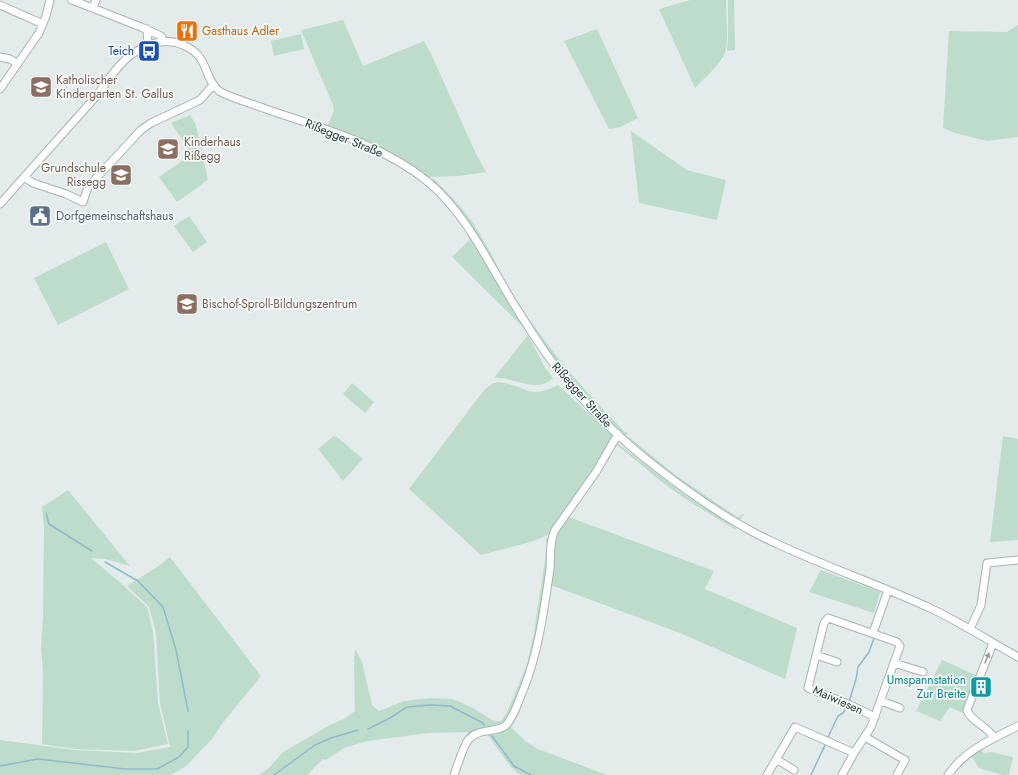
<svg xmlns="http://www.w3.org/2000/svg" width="1018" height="775" font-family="Jost,sans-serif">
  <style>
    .green { fill: #bedccb }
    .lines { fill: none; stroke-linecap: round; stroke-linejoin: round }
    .stream { stroke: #8fb9cd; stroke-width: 1.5 }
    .minor-casing { stroke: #a6b4b2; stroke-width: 9 }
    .minor { stroke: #fff; stroke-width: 7 }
    .oneway { fill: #929e9c }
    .labels { text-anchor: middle; stroke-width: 3.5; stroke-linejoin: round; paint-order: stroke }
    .food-label { font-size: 12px; fill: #c56008; stroke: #f4f9f7; text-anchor: start }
    .transit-label { font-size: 12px; fill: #164399; stroke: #f4f9f7; text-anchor: end }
    .education-label { font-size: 12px; fill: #785e54; stroke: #f4f9f7; text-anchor: start }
    .street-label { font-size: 12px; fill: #243c3a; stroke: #f4f9f7 }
    .service-label { font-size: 12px; fill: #4e5e75; stroke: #f4f9f7; text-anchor: start }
    .culture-label { font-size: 12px; fill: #0d838f; stroke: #f4f9f7; text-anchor: end }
  </style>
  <rect width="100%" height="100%" fill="#e3ecea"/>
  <path class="green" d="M 690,0 L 726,0 C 726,14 729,40 725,53 C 720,65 703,79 695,88 L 659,9 Z
    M 728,0 L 734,0 L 735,50 L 727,51 L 728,40 Z
    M 343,20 L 363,66 L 424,41 L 432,56 L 476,154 L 486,172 L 459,176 L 429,177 L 425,179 L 398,161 L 326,129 L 334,111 L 333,105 L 301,30 Z
    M 1018,25 L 1018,137 L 987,141 L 955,133 L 943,128 L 949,31 L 1007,32 Z
    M 597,29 L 638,118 L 620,127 L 609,129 L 564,41 Z
    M 301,34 L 304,49 L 274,56 L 271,41 Z
    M 190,115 L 196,125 L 208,180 L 177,202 L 159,177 L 192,154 L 171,123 Z
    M 631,131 L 687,170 L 726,180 L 717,220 L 639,203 Z
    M 433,178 C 449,194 465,210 477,229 C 492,254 504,281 520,306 C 551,352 586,393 625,432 L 628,433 L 627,435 L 623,435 L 582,393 L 554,359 L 432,181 Z
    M 189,216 L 207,242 L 193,252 L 174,226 Z
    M 471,238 L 512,310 L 528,332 L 452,257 Z
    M 106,242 L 129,289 L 58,325 L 34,278 Z
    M 528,335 L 544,366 L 553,378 C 536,395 513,376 494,378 Z
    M 497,382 C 525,384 527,401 558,385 L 612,435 L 613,438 L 594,473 L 551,533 C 536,543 500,549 481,555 L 409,489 L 485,389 L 492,384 Z
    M 352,383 L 374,402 L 365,413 L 343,394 Z
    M 334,436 L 337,437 L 363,459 L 343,481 L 318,449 Z
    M 1003,436 L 1018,439 L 1018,540 L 990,542 Z
    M 629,437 L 674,474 L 737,517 L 745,514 L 739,520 L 692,492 L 629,441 Z
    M 615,441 L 682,493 L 736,528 L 736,530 C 709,514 683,498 658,479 C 644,467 630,455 615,444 Z
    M 68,490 L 130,566 L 105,559 L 91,558 L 123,585 L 147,607 L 153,631 L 158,703 L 168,744 L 134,751 L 75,749 L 42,744 L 43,671 L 41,647 L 43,617 L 44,527 L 42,507 Z
    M 566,516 L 714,571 L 705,589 L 797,628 L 785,679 L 680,633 L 548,584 L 554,536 Z
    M 548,538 L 550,538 L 551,543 L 537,639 L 509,725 L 525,741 L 538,749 L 607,775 L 520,775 L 511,767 L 485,731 L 473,735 L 467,732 L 428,733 L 367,741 L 344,748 L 326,760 L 323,759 L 307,775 L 259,775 L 269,768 L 283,752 L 332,724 L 344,719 L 355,711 L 354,666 L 355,649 L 362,662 L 372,705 L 379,711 L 404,701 L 429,698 L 453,699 L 473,708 L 494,721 L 501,721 L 507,712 L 527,665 L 534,633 L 547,546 L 546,539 Z
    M 170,557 L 261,676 L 221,725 L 213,738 L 186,766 L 171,775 L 0,775 L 0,740 L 75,750 L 136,753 L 170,747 L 160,703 L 156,632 L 149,607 L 127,586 L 160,565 Z
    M 821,570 L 880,592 L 874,613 L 809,592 Z
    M 942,660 L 978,676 L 967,715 L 950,707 L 940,721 L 916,711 Z
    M 980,748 L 984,754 L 991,752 L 1013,757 L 1009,775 L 1002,775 L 979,768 L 970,754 Z"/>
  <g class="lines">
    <path class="stream" d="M 46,513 L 49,524 L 92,551
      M 105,562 L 138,581 L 163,607 L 176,650 L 188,711
      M 849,702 L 856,679 L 858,667 L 869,652 L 874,638
      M 368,729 L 390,718 L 407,707 L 430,705 L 450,706 L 483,723 L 484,725
      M 492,736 L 514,766 L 531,775
      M 828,737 L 838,716 L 843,713 L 846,708
      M 0,766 L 38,759 L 125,769 L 157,769 L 179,757 L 188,747 L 188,731
      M 274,775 L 315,745 L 331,738 L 358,730
      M 811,775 L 825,745"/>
    <g class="minor-casing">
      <path id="minor" d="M 72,0 L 141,27 L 161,36 L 164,41
        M 0,5 L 43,24
        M 93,7 L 96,0
        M 147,29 L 148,45
        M 0,57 L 10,59 L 18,64
        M 0,89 L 39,33 L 46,16 L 50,0
        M 24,177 L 33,183 L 66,194 L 83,202 L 88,187 L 141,130 L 151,123 L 200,100 L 213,85
        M 0,204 C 30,170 61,136 91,102 C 105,87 115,66 132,54 C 147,44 166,37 183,45 C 210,56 202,76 219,91 C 233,99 251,103 266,109 C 321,128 381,144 427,181 C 468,215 489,265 517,309 C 532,333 547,357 566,379 C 591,411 624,442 656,467 C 692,495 730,522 771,541 C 823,566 878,584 930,608 C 960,622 989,641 1018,657
        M 970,629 L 981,605 L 987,563 L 1018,560
        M 873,633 L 888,590
        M 993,643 L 967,710 C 970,721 988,726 994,738
        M 816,655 L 837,662
        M 894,663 L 923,672
        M 881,701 L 900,708
        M 865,737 L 905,760 L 897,775
        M 776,759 L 794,770
        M 454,775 C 457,767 464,744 469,739 C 479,728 494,733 505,726 C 513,720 520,697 524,688 C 539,650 544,609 550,569 C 551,556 549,542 555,530 L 596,472 L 618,434
        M 767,775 L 795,727 L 854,753
        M 842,775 L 854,753 L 871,727 L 900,646 L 897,642 L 828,618 L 824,623 L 808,688 L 850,705 L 875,717
        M 948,775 C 965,750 992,739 1018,726"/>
    </g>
    <use href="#minor" class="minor"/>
  </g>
  <defs><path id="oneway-solid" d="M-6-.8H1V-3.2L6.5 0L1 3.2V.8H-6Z"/></defs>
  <use class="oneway" href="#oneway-solid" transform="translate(987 658) rotate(-68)"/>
  <defs>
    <g id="restaurant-square" transform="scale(1.15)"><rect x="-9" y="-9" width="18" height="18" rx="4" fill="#e8710a" stroke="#f4f9f7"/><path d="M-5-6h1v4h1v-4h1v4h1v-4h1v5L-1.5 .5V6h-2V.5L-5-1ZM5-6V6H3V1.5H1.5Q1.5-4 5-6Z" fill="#fff"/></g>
    <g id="bus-square" transform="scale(1.15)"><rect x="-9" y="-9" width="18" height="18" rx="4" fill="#1a4fb4" stroke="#f4f9f7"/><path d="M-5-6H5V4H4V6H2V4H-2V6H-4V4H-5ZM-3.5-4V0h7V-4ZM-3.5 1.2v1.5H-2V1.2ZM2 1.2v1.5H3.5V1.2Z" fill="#fff"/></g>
    <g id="school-square" transform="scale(1.15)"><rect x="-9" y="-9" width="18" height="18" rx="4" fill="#8d6e63" stroke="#f4f9f7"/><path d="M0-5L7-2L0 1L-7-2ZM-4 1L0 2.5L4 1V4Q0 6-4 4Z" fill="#fff"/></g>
    <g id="civic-square" transform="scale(1.15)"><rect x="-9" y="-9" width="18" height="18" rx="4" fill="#5c6f8a" stroke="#f4f9f7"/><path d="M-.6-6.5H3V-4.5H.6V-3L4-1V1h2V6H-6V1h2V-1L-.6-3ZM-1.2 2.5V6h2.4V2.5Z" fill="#fff"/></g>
    <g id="building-square" transform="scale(1.15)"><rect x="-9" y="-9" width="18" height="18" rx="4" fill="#0f9aa8" stroke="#f4f9f7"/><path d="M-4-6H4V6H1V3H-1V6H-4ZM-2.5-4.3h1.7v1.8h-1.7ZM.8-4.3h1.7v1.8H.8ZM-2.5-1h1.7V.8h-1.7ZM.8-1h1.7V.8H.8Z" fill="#fff"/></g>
  </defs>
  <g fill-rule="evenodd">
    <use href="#restaurant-square" x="187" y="31"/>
    <use href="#bus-square" x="149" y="51"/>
    <use href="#school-square" x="41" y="87"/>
    <use href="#school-square" x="168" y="149"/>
    <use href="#school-square" x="121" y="175"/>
    <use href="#civic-square" x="40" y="216"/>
    <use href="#school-square" x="187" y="304"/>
    <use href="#building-square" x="981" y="687"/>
  </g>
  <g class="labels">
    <g class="food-label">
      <text x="202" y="35">Gasthaus Adler</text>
    </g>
    <g class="transit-label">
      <text x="134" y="55">Teich</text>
    </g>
    <g class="education-label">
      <text x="56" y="84">Katholischer<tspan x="56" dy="14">Kindergarten St. Gallus</tspan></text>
      <text x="184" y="146">Kinderhaus<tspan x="184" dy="14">Rißegg</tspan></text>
      <text x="106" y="172" text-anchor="end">Grundschule<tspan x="106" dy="14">Rissegg</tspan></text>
      <text x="202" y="308">Bischof-Sproll-Bildungszentrum</text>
    </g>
    <g class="street-label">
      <text transform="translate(344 138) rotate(22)" y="4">Rißegger Straße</text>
      <text transform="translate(582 395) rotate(48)" y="4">Rißegger Straße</text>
      <text transform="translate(838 700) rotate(24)" y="4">Maiwiesen</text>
    </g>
    <g class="service-label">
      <text x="56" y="220">Dorfgemeinschaftshaus</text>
    </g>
    <g class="culture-label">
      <text x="966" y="684">Umspannstation<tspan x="966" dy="14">Zur Breite</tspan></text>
    </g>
  </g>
</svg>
